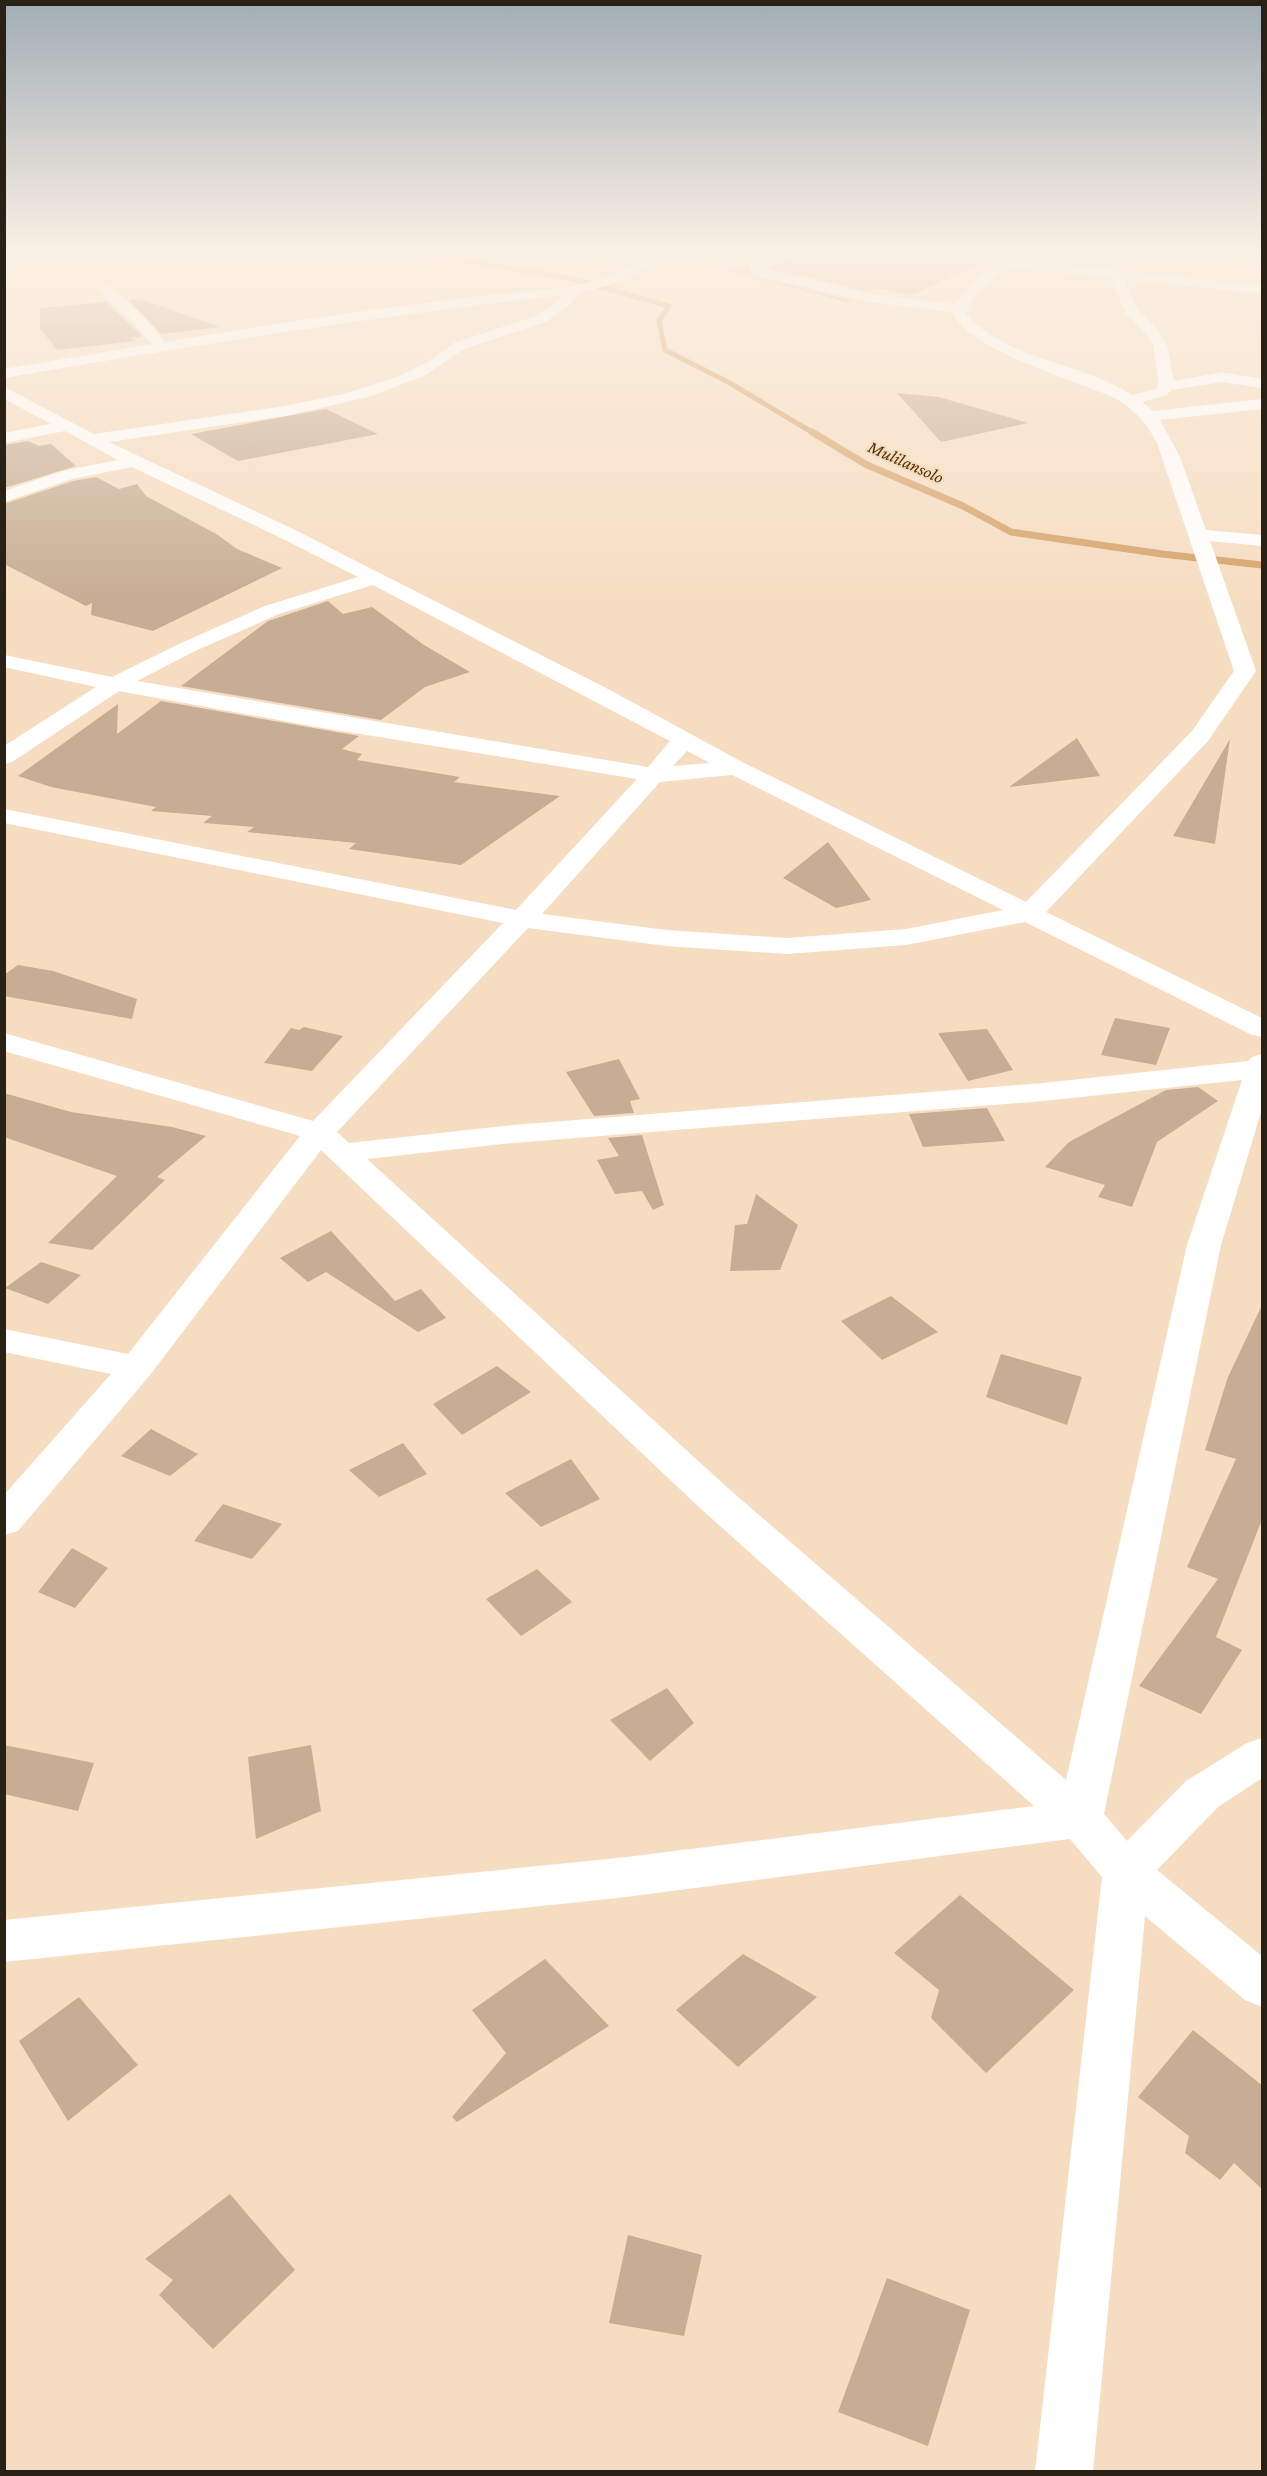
<svg xmlns="http://www.w3.org/2000/svg" width="1267" height="2476" font-family="'Crimson Pro',serif">
  <style>
    .lines { fill: none; stroke-linecap: round; stroke-linejoin: round }
    .stream-far1 { stroke: #d6a36b; stroke-width: 5 }
    .stream { stroke: #d6a36b; stroke-width: 7 }
    .building { fill: #c6ad93 }
    .minor { fill: #fff; fill-rule: evenodd }
    .labels { text-anchor: middle; stroke-width: 4.5; stroke-linejoin: round; paint-order: stroke }
    .far-water-label { font-size: 18px; font-style: italic; fill: #523101; stroke: #f6ddc2 }
  </style>
  <rect width="100%" height="100%" fill="#f6ddc2"/>
  <g class="lines">
    <path class="stream-far1" d="M 431,255 L 568,278 L 669,306 L 659,321 L 665,350 L 728,382 L 815,434"/>
    <path class="stream" d="M 812,432 L 867,465 L 963,506 L 1011,532 L 1162,554 L 1262,565"/>
  </g>
  <path class="building" d="M 798,255 L 998,255 L 912,295 L 875,288 L 868,291 L 771,268 Z
    M 750,266 L 751,276 L 851,300 L 847,302 L 728,271 Z
    M 141,299 L 220,327 L 161,334 L 129,300 Z
    M 107,302 L 142,336 L 130,338 L 135,341 L 57,350 L 40,328 L 40,308 Z
    M 897,393 L 939,397 L 1028,423 L 941,442 Z
    M 326,409 L 378,434 L 238,461 L 191,434 Z
    M 28,441 L 39,446 L 51,444 L 76,466 L 4,488 L 4,445 Z
    M 96,477 L 119,489 L 137,484 L 146,496 L 218,535 L 237,549 L 282,568 L 153,631 L 91,615 L 92,603 L 86,606 L 4,564 L 4,504 L 73,481 Z
    M 328,601 L 343,614 L 372,607 L 424,645 L 470,672 L 425,687 L 381,720 L 181,686 L 268,621 Z
    M 161,701 L 359,736 L 342,749 L 362,754 L 357,760 L 460,777 L 454,782 L 560,796 L 461,865 L 349,849 L 356,843 L 247,832 L 254,827 L 203,823 L 212,816 L 151,811 L 156,807 L 51,787 L 18,776 L 118,704 L 117,734 Z
    M 1077,738 L 1100,776 L 1009,787 Z
    M 1230,739 L 1215,844 L 1173,836 Z
    M 828,842 L 871,900 L 836,908 L 783,878 Z
    M 18,965 L 53,971 L 137,999 L 132,1019 L 4,996 L 4,975 Z
    M 1115,1018 L 1170,1028 L 1156,1065 L 1101,1055 Z
    M 304,1027 L 343,1036 L 312,1071 L 264,1063 L 291,1028 L 299,1030 Z
    M 987,1029 L 1013,1070 L 968,1081 L 938,1033 Z
    M 619,1059 L 640,1099 L 630,1101 L 634,1113 L 594,1116 L 566,1072 Z
    M 1198,1087 L 1218,1101 L 1157,1142 L 1132,1207 L 1098,1197 L 1105,1185 L 1045,1167 L 1069,1142 L 1166,1090 Z
    M 4,1093 L 71,1112 L 172,1127 L 206,1136 L 157,1177 L 165,1180 L 92,1250 L 48,1243 L 117,1176 L 4,1137 Z
    M 987,1108 L 1005,1141 L 923,1147 L 909,1114 Z
    M 642,1135 L 664,1205 L 653,1210 L 642,1191 L 615,1194 L 597,1160 L 619,1156 L 608,1138 Z
    M 756,1194 L 798,1225 L 780,1270 L 730,1271 L 735,1225 L 747,1224 Z
    M 331,1231 L 395,1301 L 421,1289 L 446,1318 L 418,1332 L 326,1272 L 308,1282 L 280,1258 Z
    M 41,1262 L 81,1275 L 48,1304 L 5,1288 Z
    M 891,1296 L 938,1332 L 882,1360 L 841,1321 Z
    M 1263,1303 L 1263,1517 L 1216,1637 L 1242,1650 L 1201,1714 L 1139,1686 L 1218,1579 L 1187,1567 L 1236,1459 L 1205,1450 L 1228,1377 Z
    M 1001,1354 L 1082,1377 L 1067,1425 L 986,1397 Z
    M 497,1366 L 531,1392 L 462,1435 L 433,1404 Z
    M 151,1429 L 198,1454 L 170,1476 L 121,1456 Z
    M 403,1443 L 427,1474 L 379,1497 L 349,1470 Z
    M 571,1459 L 600,1499 L 541,1527 L 505,1493 Z
    M 223,1504 L 282,1524 L 252,1559 L 194,1541 Z
    M 72,1548 L 108,1568 L 75,1608 L 38,1592 Z
    M 537,1569 L 572,1602 L 521,1636 L 486,1599 Z
    M 667,1688 L 694,1723 L 650,1761 L 610,1720 Z
    M 4,1745 L 94,1763 L 78,1811 L 4,1794 Z
    M 311,1745 L 321,1811 L 256,1839 L 248,1757 Z
    M 960,1895 L 1074,1990 L 986,2073 L 931,2018 L 939,1990 L 894,1953 Z
    M 743,1954 L 817,1997 L 738,2067 L 676,2010 Z
    M 545,1959 L 609,2026 L 457,2122 L 452,2117 L 506,2053 L 472,2010 Z
    M 79,1997 L 138,2065 L 68,2121 L 19,2041 Z
    M 1193,2030 L 1263,2086 L 1263,2190 L 1234,2163 L 1220,2180 L 1185,2153 L 1189,2136 L 1138,2097 Z
    M 230,2194 L 295,2270 L 213,2349 L 159,2295 L 173,2280 L 145,2259 Z
    M 628,2235 L 702,2255 L 684,2336 L 609,2323 Z
    M 887,2278 L 970,2310 L 928,2446 L 838,2412 Z"/>
  <g class="lines">
    <path class="minor" d="M 627,255 L 642,255 L 651,262 L 628,280 L 578,293 L 571,304 L 546,322 L 464,349 L 424,376 L 368,397 L 285,416 L 109,442 L 295,530 L 608,689 L 744,763 L 1026,902 L 1192,731 L 1234,671 L 1157,443 C 1147,423 1136,412 1117,399 C 1081,382 964,349 953,312 L 869,302 L 752,274 L 751,268 L 775,255 L 792,255 L 765,269 L 869,294 L 955,304 L 970,285 L 987,271 L 1010,255 L 1024,255 L 1019,260 L 1262,286 L 1262,294 L 1124,279 L 1138,310 L 1158,330 L 1167,345 L 1174,381 L 1222,372 L 1262,379 L 1262,388 L 1222,382 L 1171,390 L 1167,395 L 1142,402 L 1153,411 L 1262,399 L 1262,409 L 1160,420 L 1180,457 L 1206,530 L 1262,535 L 1262,546 L 1210,541 L 1256,671 L 1208,741 L 1046,912 L 1262,1018 L 1262,1037 L 1252,1035 L 1025,922 L 906,945 L 787,954 L 666,946 L 528,928 L 337,1132 L 349,1143 L 513,1125 L 1043,1083 L 1248,1061 L 1252,1057 L 1262,1054 L 1262,1109 L 1221,1245 L 1104,1814 L 1127,1841 L 1186,1781 L 1247,1743 L 1262,1738 L 1262,1778 L 1218,1807 L 1157,1870 L 1262,1956 L 1262,2007 L 1245,2000 L 1145,1916 L 1093,2472 L 1035,2472 L 1102,1877 L 1070,1839 L 618,1898 L 4,1962 L 4,1920 L 618,1858 L 1034,1806 L 701,1509 L 321,1150 L 150,1375 L 18,1531 L 4,1535 L 4,1495 L 111,1374 L 4,1352 L 4,1329 L 128,1354 L 300,1136 L 4,1051 L 4,1033 L 313,1121 L 503,923 L 4,823 L 4,809 L 516,910 L 637,779 L 317,727 L 119,691 L 12,762 L 4,764 L 4,746 L 96,687 L 4,667 L 4,655 L 112,677 L 181,643 L 265,606 L 358,577 L 281,538 L 132,467 L 72,479 L 4,502 L 4,491 L 62,471 L 118,460 L 65,431 L 4,443 L 4,433 L 51,424 L 4,399 L 4,387 L 94,434 L 285,406 L 343,394 L 397,377 L 428,362 L 454,343 L 536,316 L 550,308 L 563,295 C 376,316 190,346 4,378 L 4,369 L 152,344 L 133,322 L 101,293 L 99,290 L 106,286 L 111,287 L 143,316 L 165,342 C 267,324 370,310 473,297 C 527,290 590,293 636,262 ZM 1010,267 L 1110,278 L 1126,313 L 1147,335 L 1153,345 L 1158,380 L 1157,389 L 1132,395 C 1080,361 1009,362 966,314 C 973,292 992,280 1010,267 ZM 373,585 L 670,741 L 648,767 L 137,681 L 195,651 L 279,614 ZM 687,751 L 710,763 L 673,766 ZM 732,775 L 1003,910 L 906,929 L 787,938 L 666,930 L 542,914 L 660,782 ZM 1242,1080 L 1187,1245 L 1066,1780 L 729,1489 L 367,1159 L 513,1143 L 1043,1101 Z"/>
  </g>
  <linearGradient id="sky" x2="0" y2="1"><stop stop-color="#a1adb6"/><stop offset="0.42" stop-color="#fbf0e4"/><stop offset="1" stop-color="#fbf0e4" stop-opacity="0"/></linearGradient>
  <rect width="1267" height="602" fill="url(#sky)"/>
  <g class="labels">
    <g class="far-water-label">
      <text transform="translate(906 462) rotate(24)" y="6">Mulilansolo</text>
    </g>
  </g>
  <rect width="1267" height="2476" fill="none" stroke="#292016" stroke-width="12"/>
</svg>
